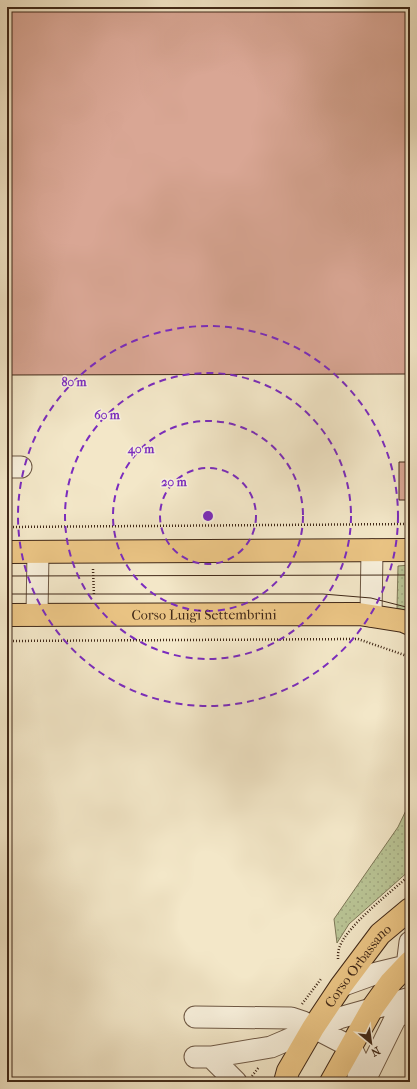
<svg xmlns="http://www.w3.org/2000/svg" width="417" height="1089" font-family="'IM FELL French Canon',serif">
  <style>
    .grass { fill: url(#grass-dots); stroke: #7e7757 }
    .building { fill: #d9a694; stroke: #412918 }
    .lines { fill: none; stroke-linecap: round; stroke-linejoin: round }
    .minor-casing { stroke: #6e5844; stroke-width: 23 }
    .major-casing { stroke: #412918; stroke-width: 24 }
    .path { stroke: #412918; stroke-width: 2.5; stroke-dasharray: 1 2; stroke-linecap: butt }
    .minor { stroke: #f7efdb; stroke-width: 21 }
    .major { stroke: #eac484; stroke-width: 22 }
    .tram { stroke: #412918; stroke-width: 1 }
    .ring { fill: none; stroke: #7b2cbf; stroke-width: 2; stroke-dasharray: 7 5 }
    .labels { text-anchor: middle; stroke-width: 3; stroke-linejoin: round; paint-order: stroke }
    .street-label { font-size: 14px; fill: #412918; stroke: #f7efdb }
    .centre { fill: #7b2cbf; stroke: #f7efdb; stroke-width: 2 }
    .ring-label { font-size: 12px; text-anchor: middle; font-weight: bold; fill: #7b2cbf; stroke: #f7efdb; stroke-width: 3; stroke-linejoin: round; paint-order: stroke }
  </style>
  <defs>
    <pattern id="grass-dots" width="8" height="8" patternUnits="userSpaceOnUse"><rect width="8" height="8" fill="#bac596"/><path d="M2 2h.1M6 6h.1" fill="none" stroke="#a1a981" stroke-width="1.8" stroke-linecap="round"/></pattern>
  </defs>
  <rect width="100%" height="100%" fill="#f3e7c8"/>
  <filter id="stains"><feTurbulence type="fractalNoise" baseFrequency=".005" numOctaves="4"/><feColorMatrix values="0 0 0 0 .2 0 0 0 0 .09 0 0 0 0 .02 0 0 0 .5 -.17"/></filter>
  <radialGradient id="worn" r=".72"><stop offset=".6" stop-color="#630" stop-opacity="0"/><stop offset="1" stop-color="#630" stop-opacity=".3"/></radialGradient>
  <path class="grass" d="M 410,565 L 410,612 L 397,608 L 398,566 Z
    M 410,802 L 410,870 L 349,924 L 337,943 L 334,919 L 398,827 Z"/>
  <path class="building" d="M 7,7 L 410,7 L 410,374 L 7,375 Z
    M 399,462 L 410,462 L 410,500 L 399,500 Z"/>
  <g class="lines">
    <g class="minor-casing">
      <path id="minor" d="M 7,467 L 21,467
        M 37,615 L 38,552
        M 371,616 L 372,550
        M 407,966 L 410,942
        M 341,986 L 377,973 L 410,965
        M 195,1017 L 291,1018 L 303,1022 L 351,1047 L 358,1062 L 358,1082
        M 195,1057 L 211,1057 L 271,1047 L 339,1018 L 410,998
        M 211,1057 L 236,1082
        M 364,1082 L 395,1019 L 410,1006"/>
    </g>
    <g class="major-casing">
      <g id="major">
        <path d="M 7,552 L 410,550"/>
        <path id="s1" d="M 7,615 L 359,614 L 403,621 L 410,624"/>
        <path id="s2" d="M 285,1082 L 288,1071 L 313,1028 L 341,986 L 380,934 L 410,909"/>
        <path d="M 331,1082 L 373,1007 L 391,982 L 410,962"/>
      </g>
    </g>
    <path class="path" d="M 7,527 L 410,524
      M 93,569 L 94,596
      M 7,641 L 358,639 L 410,657
      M 338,959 C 338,955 338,950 340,946 C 347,926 393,890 410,875
      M 302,1004 L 321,979
      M 252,1076 L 259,1067"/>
    <use href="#minor" class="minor"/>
    <use href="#major" class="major"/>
    <path class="tram" d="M 7,576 L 410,575
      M 7,594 L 323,594 L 371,598 L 410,608"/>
  </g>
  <g class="ring">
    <circle cx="208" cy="516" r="48"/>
    <circle cx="208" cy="516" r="95"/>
    <circle cx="208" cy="516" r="143"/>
    <circle cx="208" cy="516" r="190"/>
  </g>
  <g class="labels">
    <g class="street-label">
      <text dy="5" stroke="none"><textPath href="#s1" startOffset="197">Corso Luigi Settembrini</textPath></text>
      <text dy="5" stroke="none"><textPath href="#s2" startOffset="138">Corso Orbassano</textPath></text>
    </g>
  </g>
  <circle cx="208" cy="516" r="6" class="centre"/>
  <g class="ring-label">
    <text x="74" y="386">80 m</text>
    <text x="107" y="419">60 m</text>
    <text x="141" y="453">40 m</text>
    <text x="174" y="486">20 m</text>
  </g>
  <rect width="417" height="1089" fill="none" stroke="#f3e7c8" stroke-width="24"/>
  <rect x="8" y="8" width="401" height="1073" fill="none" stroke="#412918" stroke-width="2"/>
  <rect x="12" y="12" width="393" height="1065" fill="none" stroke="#412918"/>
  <g transform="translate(371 1043) rotate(151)" stroke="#f7efdb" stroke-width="3" paint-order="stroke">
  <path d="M0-3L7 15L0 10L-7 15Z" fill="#412918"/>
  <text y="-6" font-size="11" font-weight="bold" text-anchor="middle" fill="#412918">N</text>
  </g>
  <rect width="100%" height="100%" filter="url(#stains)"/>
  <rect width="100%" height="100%" fill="url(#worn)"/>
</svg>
